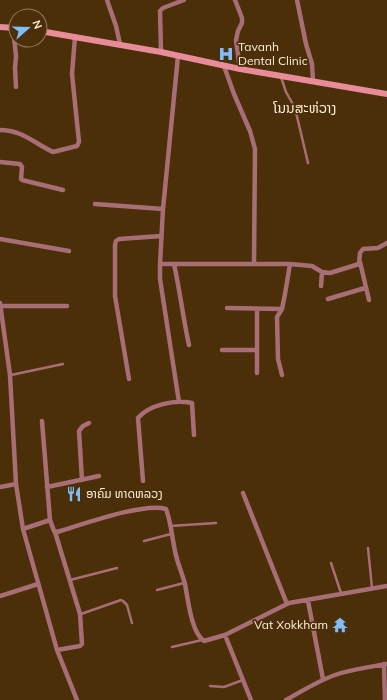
<svg xmlns="http://www.w3.org/2000/svg" width="387" height="700" font-family="Mulish,'Noto Sans Lao',sans-serif">
  <style>
    .lines { fill: none; stroke-linecap: round; stroke-linejoin: round }
    .service { stroke: #a86e76; stroke-width: 2.5 }
    .minor { stroke: #a86e76; stroke-width: 4.5 }
    .secondary { stroke: #e88c99; stroke-width: 6 }
    .labels { text-anchor: middle; stroke-width: 3.5; stroke-linejoin: round; paint-order: stroke }
    .poi-label { font-size: 12px; fill: #fdecd8; stroke: #4a2f08; text-anchor: start }
    .quarter-label { font-size: 14px; fill: #fdecd8; stroke: #4a2f08 }
  </style>
  <rect width="100%" height="100%" fill="#4a2f08"/>
  <g class="lines">
    <path class="service" d="M 281,77 L 286,92 L 295,108 L 308,163
      M 11,375 L 63,364
      M 170,526 L 216,523
      M 144,541 L 171,534
      M 368,548 L 372,588
      M 331,563 L 341,593
      M 70,580 L 117,568
      M 157,590 L 184,583
      M 81,614 L 121,600 L 123,601 L 127,605 L 132,623
      M 172,647 L 202,640
      M 210,686 L 224,687 L 243,680"/>
    <path class="minor" d="M 107,0 L 116,26 L 120,44
      M 235,0 L 242,18 L 242,23 L 238,31 L 236,40 L 240,69
      M 297,0 L 306,44 L 312,64 L 313,81
      M 13,28 L 16,56 L 15,68 L 16,87
      M 161,52 L 160,11 L 163,8 L 184,0
      M 178,56 L 163,209 L 160,264 L 160,279 L 179,402
      M 224,66 L 234,94 L 250,131 L 255,149 L 254,263
      M 0,130 C 22,130 34,143 53,152 L 77,146 L 79,142 L 72,74 L 75,37
      M 0,162 L 20,164 L 22,167 L 21,179 L 22,180 L 63,190
      M 95,204 L 163,209
      M 0,239 L 69,251
      M 360,262 L 369,300
      M 160,264 L 290,264 L 312,266 L 322,272 L 330,273 L 359,264 L 360,253 L 363,249 L 378,248 L 387,243
      M 174,264 C 180,291 183,318 189,345
      M 321,286 L 322,272
      M 328,299 L 365,288
      M 0,303 L 10,375 L 16,484 L 23,529 L 57,650 L 77,700
      M 1,306 L 67,306
      M 227,308 L 282,309
      M 257,309 L 257,373
      M 222,350 L 257,350
      M 282,375 L 278,359 L 277,317 L 282,309 L 285,294 L 290,264
      M 129,379 L 115,296 L 115,245 L 116,241 L 119,239 L 161,236
      M 42,421 L 50,520 L 54,531 L 57,532 C 81,525 144,502 166,509 C 171,522 172,537 175,551 C 177,562 182,573 185,584 C 188,599 191,632 204,641 L 225,635 L 289,603 L 387,586
      M 82,480 L 79,431 L 83,426 L 89,423
      M 143,481 L 138,418 C 149,405 175,399 192,403 L 194,435
      M 0,487 L 16,484
      M 47,487 L 99,476
      M 243,493 L 287,604
      M 23,529 L 50,520
      M 55,532 L 80,614 L 82,644 L 80,646 L 57,650
      M 0,596 L 38,584
      M 308,601 L 323,679
      M 225,635 L 251,700
      M 384,664 L 385,700
      M 286,700 C 302,691 318,681 335,675 C 352,669 370,667 387,664"/>
    <path class="secondary" d="M 0,27 L 16,28
      M 40,31 L 161,52 L 240,69 L 387,94"/>
  </g>
  <defs>
    <g id="hospital-bare" transform="scale(1.2)"><path d="M-5-5h3v3.5h4V-5h3V5h-3V1.5h-4V5h-3Z" fill="#82bcfa" stroke="#4a2f08" stroke-width="2.5" paint-order="stroke"/></g>
    <g id="restaurant-bare" transform="scale(1.2)"><path d="M-5-6h1v4h1v-4h1v4h1v-4h1v5L-1.5 .5V6h-2V.5L-5-1ZM5-6V6H3V1.5H1.5Q1.5-4 5-6Z" fill="#82bcfa" stroke="#4a2f08" stroke-width="2.5" paint-order="stroke"/></g>
    <g id="temple-bare" transform="scale(1.2)"><path d="M0-6L5-2H3V0L6.5 2.5H4V6H1.5V3h-3V6H-4V2.5H-6.5L-3 0V-2H-5Z" fill="#82bcfa" stroke="#4a2f08" stroke-width="2.5" paint-order="stroke"/></g>
  </defs>
  <g fill-rule="evenodd">
    <use href="#hospital-bare" x="226" y="54"/>
    <use href="#restaurant-bare" x="74" y="494"/>
    <use href="#temple-bare" x="340" y="625"/>
  </g>
  <g class="labels">
    <g class="poi-label">
      <text x="238" y="51">Tavanh<tspan x="238" dy="14">Dental Clinic</tspan></text>
      <text x="86" y="498">ອາຄົມ ທາດຫລວງ</text>
      <text x="328" y="629" text-anchor="end">Vat Xokkham</text>
    </g>
    <g class="quarter-label">
      <text x="305" y="113">ໂນນສະຫ່ວາງ</text>
    </g>
  </g>
  <g transform="translate(28 28) rotate(70)"><circle r="19" fill="#4a2f08" stroke="#927b5b"/>
  <path d="M0-3L7 15L0 10L-7 15Z" fill="#82bcfa"/>
  <text y="-6" font-size="11" font-weight="bold" text-anchor="middle" fill="#fdecd8">N</text>
  </g>
</svg>
